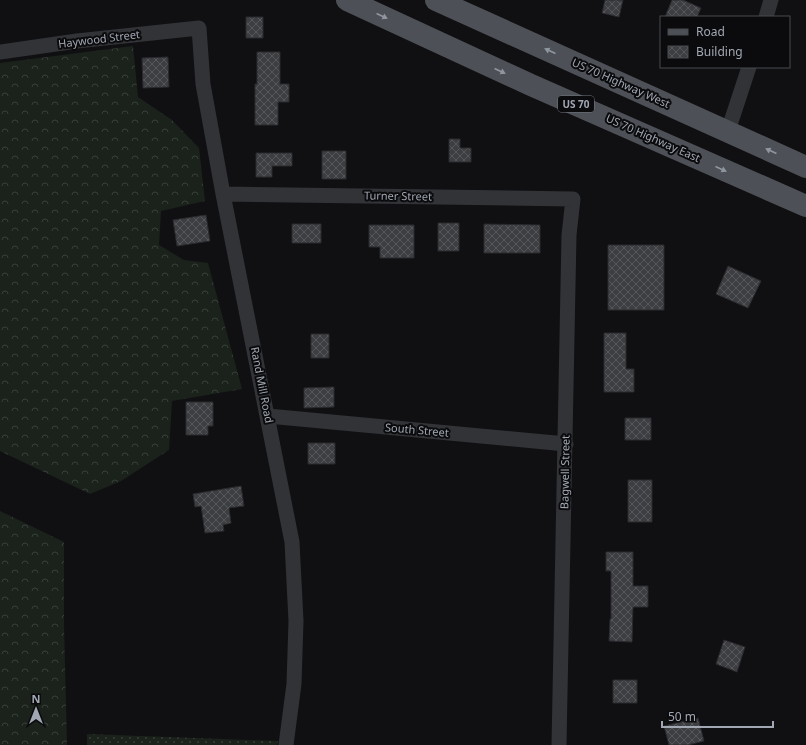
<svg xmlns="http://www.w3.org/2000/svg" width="806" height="745" font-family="'Noto Sans',sans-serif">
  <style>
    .forest { fill: url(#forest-crowns) }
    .park { fill: url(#park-dots) }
    .building { fill: url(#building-cross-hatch); stroke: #2a2a2e }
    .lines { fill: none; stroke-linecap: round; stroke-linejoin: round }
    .minor { stroke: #313337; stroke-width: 15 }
    .primary { stroke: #4d5056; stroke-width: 22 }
    .oneway { fill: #9096a0 }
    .labels { text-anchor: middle; stroke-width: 4; stroke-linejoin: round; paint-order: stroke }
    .shield { fill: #0b0b0d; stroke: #747981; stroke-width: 1 }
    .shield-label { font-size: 10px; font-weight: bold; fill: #a1a8b3 }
    .street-label { font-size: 11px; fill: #a1a8b3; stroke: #0b0b0d }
  </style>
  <defs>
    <pattern id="forest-crowns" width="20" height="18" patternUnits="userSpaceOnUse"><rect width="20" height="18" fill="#1a221b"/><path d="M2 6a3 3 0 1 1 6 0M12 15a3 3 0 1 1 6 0" fill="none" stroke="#383f3a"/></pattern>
    <pattern id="park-dots" width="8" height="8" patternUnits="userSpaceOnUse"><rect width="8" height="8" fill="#1a221b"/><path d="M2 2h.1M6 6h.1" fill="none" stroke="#383f3a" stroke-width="1.8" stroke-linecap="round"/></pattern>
    <pattern id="building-cross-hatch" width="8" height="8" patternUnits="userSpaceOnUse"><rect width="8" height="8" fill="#3c3e42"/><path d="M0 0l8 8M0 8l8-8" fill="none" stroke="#55575b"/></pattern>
  </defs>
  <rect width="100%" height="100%" fill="#101012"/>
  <path class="forest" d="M 133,46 L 138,97 L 172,120 L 199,148 L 205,201 L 161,211 L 159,245 L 184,260 L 208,263 L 242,389 L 172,401 L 169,450 L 121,481 L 90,494 L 0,451 L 0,63 Z
    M 0,511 L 64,542 L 64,626 L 67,745 L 0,745 Z"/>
  <path class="park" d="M 87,734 L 278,741 L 277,745 L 87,745 Z"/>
  <path class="building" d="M 605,0 L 623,0 L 619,17 L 602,13 Z
    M 672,0 L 683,0 L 701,8 L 697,17 L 665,17 Z
    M 246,17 L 263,17 L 263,38 L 246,38 Z
    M 257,52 L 280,52 L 280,84 L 289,84 L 289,102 L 278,102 L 278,125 L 255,125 L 255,84 L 257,84 Z
    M 168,57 L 169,87 L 143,88 L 142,58 Z
    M 449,139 L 460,139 L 460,148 L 471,148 L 471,162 L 449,162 Z
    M 322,151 L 346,151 L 346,179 L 322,179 Z
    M 256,153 L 292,153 L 292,166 L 272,166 L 272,177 L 256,177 Z
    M 206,215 L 210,241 L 177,246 L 173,220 Z
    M 438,223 L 459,223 L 459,251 L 438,251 Z
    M 292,224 L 321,224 L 321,243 L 292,243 Z
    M 484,224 L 540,225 L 540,253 L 484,253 Z
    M 369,225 L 414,225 L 414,258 L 380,258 L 380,247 L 369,247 Z
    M 608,245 L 664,245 L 664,310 L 608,310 Z
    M 728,266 L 761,281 L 748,308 L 716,294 Z
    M 604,333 L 626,333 L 626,369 L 634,369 L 634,392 L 604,392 Z
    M 311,334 L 329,334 L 329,358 L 311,358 Z
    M 334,387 L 334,407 L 304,408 L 304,388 Z
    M 186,402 L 213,402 L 213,426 L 208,426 L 208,435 L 186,435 Z
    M 625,418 L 651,418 L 651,440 L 625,440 Z
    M 308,443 L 335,443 L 335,464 L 308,464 Z
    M 628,480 L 652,480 L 652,522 L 628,522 Z
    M 241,486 L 244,506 L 229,508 L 231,523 L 223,525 L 224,531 L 205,533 L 201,506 L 195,507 L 193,494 Z
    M 606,552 L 633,552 L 633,586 L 648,586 L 648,607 L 633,607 L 632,642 L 609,641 L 610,619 L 611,619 L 611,571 L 606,571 Z
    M 724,640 L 745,647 L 737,672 L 716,664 Z
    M 613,680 L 637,680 L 637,703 L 613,703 Z
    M 698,718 L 704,741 L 688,745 L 669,745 L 664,726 Z"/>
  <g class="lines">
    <path class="minor" d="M 766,17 L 771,0
      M 0,52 L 77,41 L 199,28 L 203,84 L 223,194 L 292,542 L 296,621 L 294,684 L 286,745
      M 728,131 L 749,67
      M 223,194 L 573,199 L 569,235 L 559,745
      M 268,416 L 566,444"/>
    <path class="primary" d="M 347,0 L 531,85 L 806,206
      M 436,0 L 806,167"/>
  </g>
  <defs><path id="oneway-solid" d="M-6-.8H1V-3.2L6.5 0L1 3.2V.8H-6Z"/></defs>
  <g class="oneway">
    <use href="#oneway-solid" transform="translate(382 16) rotate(25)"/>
    <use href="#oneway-solid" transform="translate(550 51) rotate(-156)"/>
    <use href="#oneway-solid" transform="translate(500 71) rotate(25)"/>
    <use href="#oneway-solid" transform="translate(771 151) rotate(-155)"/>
    <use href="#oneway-solid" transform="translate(721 169) rotate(24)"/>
  </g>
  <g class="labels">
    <rect class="shield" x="558" y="96" width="36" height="16" rx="3"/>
    <g class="shield-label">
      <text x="576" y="108">US 70</text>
    </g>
    <g class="street-label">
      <text transform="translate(99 39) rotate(-7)" y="4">Haywood Street</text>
      <text transform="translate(621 83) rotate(24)" y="4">US 70 Highway West</text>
      <text transform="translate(653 138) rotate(24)" y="4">US 70 Highway East</text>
      <text transform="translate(398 196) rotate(1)" y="4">Turner Street</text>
      <text transform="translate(262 385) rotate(79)" y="4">Rand Mill Road</text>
      <text transform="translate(417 430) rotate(5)" y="4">South Street</text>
      <text transform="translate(565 472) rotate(-89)" y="4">Bagwell Street</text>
    </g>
  </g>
  <rect x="660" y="16" width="130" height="52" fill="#0b0b0d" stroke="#474a4f"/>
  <rect x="668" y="29" width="20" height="6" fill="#4d5056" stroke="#474a4f"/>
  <text x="696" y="36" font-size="12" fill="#a1a8b3">Road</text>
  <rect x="668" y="46" width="20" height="12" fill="url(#building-cross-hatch)" stroke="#474a4f"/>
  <text x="696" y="56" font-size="12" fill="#a1a8b3">Building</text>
  <g transform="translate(36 709)" stroke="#0b0b0d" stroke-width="3" paint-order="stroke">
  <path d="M0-3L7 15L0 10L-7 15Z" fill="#a1a8b3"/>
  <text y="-6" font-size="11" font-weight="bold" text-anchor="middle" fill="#a1a8b3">N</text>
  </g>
  <path d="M662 721v6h111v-6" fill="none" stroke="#a1a8b3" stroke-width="2"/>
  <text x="668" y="721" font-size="12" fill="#a1a8b3" stroke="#0b0b0d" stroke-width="3" paint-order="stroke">50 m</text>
</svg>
